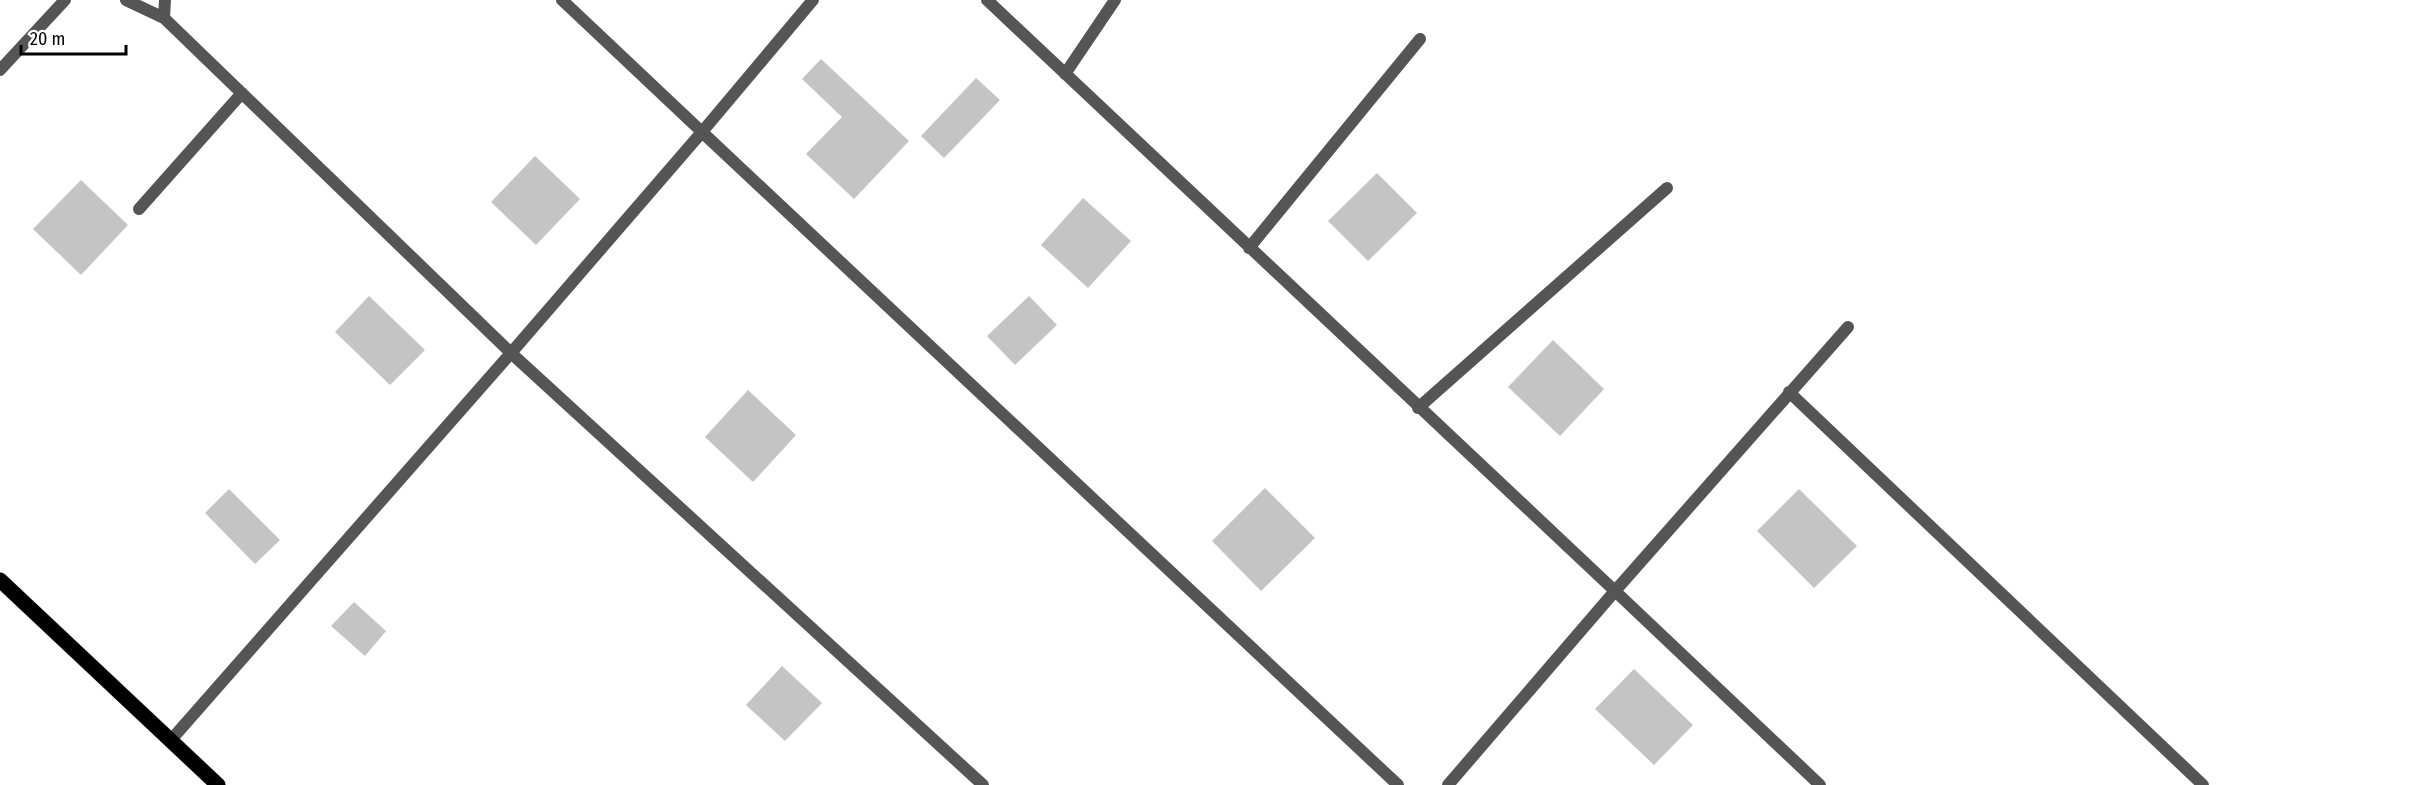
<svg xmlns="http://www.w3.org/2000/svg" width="2432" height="785" font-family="'Fira Sans Condensed',sans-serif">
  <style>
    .building { fill: #c4c4c4 }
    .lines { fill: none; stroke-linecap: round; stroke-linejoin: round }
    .primary-casing { stroke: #dbdbdb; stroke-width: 16 }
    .minor { stroke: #555; stroke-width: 12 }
    .primary { stroke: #000; stroke-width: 15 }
  </style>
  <rect width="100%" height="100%" fill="#fff"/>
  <path class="building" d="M 821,59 L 909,141 L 854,199 L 806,154 L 842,117 L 802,79 Z
    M 976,78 L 1000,100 L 944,158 L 921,136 Z
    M 535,156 L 580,199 L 536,245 L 491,202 Z
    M 1377,173 L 1417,213 L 1368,261 L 1328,221 Z
    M 81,180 L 128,225 L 81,275 L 33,229 Z
    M 1083,198 L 1131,241 L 1088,288 L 1041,245 Z
    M 369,296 L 425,350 L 390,385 L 335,332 Z
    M 1029,296 L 1057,325 L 1015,365 L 987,336 Z
    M 1553,340 L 1604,389 L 1560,436 L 1508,387 Z
    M 748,390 L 796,435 L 753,482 L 705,437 Z
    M 1265,488 L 1315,538 L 1261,591 L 1212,541 Z
    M 229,489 L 280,540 L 255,564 L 205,513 Z
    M 1799,489 L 1857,546 L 1814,588 L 1757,531 Z
    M 354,602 L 386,631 L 365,656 L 331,626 Z
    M 782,666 L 822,703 L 785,741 L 746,705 Z
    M 1634,669 L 1693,725 L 1654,765 L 1595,709 Z"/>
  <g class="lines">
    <g class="primary-casing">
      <path id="primary" d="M 0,580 L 218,785"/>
    </g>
    <path class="minor" d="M 126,0 L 164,18 L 165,0
      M 562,0 L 702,132 L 813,0
      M 987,0 L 1615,591 L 1448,785
      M 164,18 L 511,353 L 983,785
      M 0,70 L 65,0
      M 1065,74 L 1115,0
      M 139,209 L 242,93
      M 1249,248 L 1420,39
      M 1789,392 L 2203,785
      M 1418,408 L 1667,188
      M 171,740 L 511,353 L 702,132 L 1398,785
      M 1820,785 L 1615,591 L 1848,327"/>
    <use href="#primary" class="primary"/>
  </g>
  <path d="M21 45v9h105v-9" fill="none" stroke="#000000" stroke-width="3"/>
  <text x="30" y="45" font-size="18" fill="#000000" stroke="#ffffff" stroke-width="4.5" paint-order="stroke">20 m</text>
</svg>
